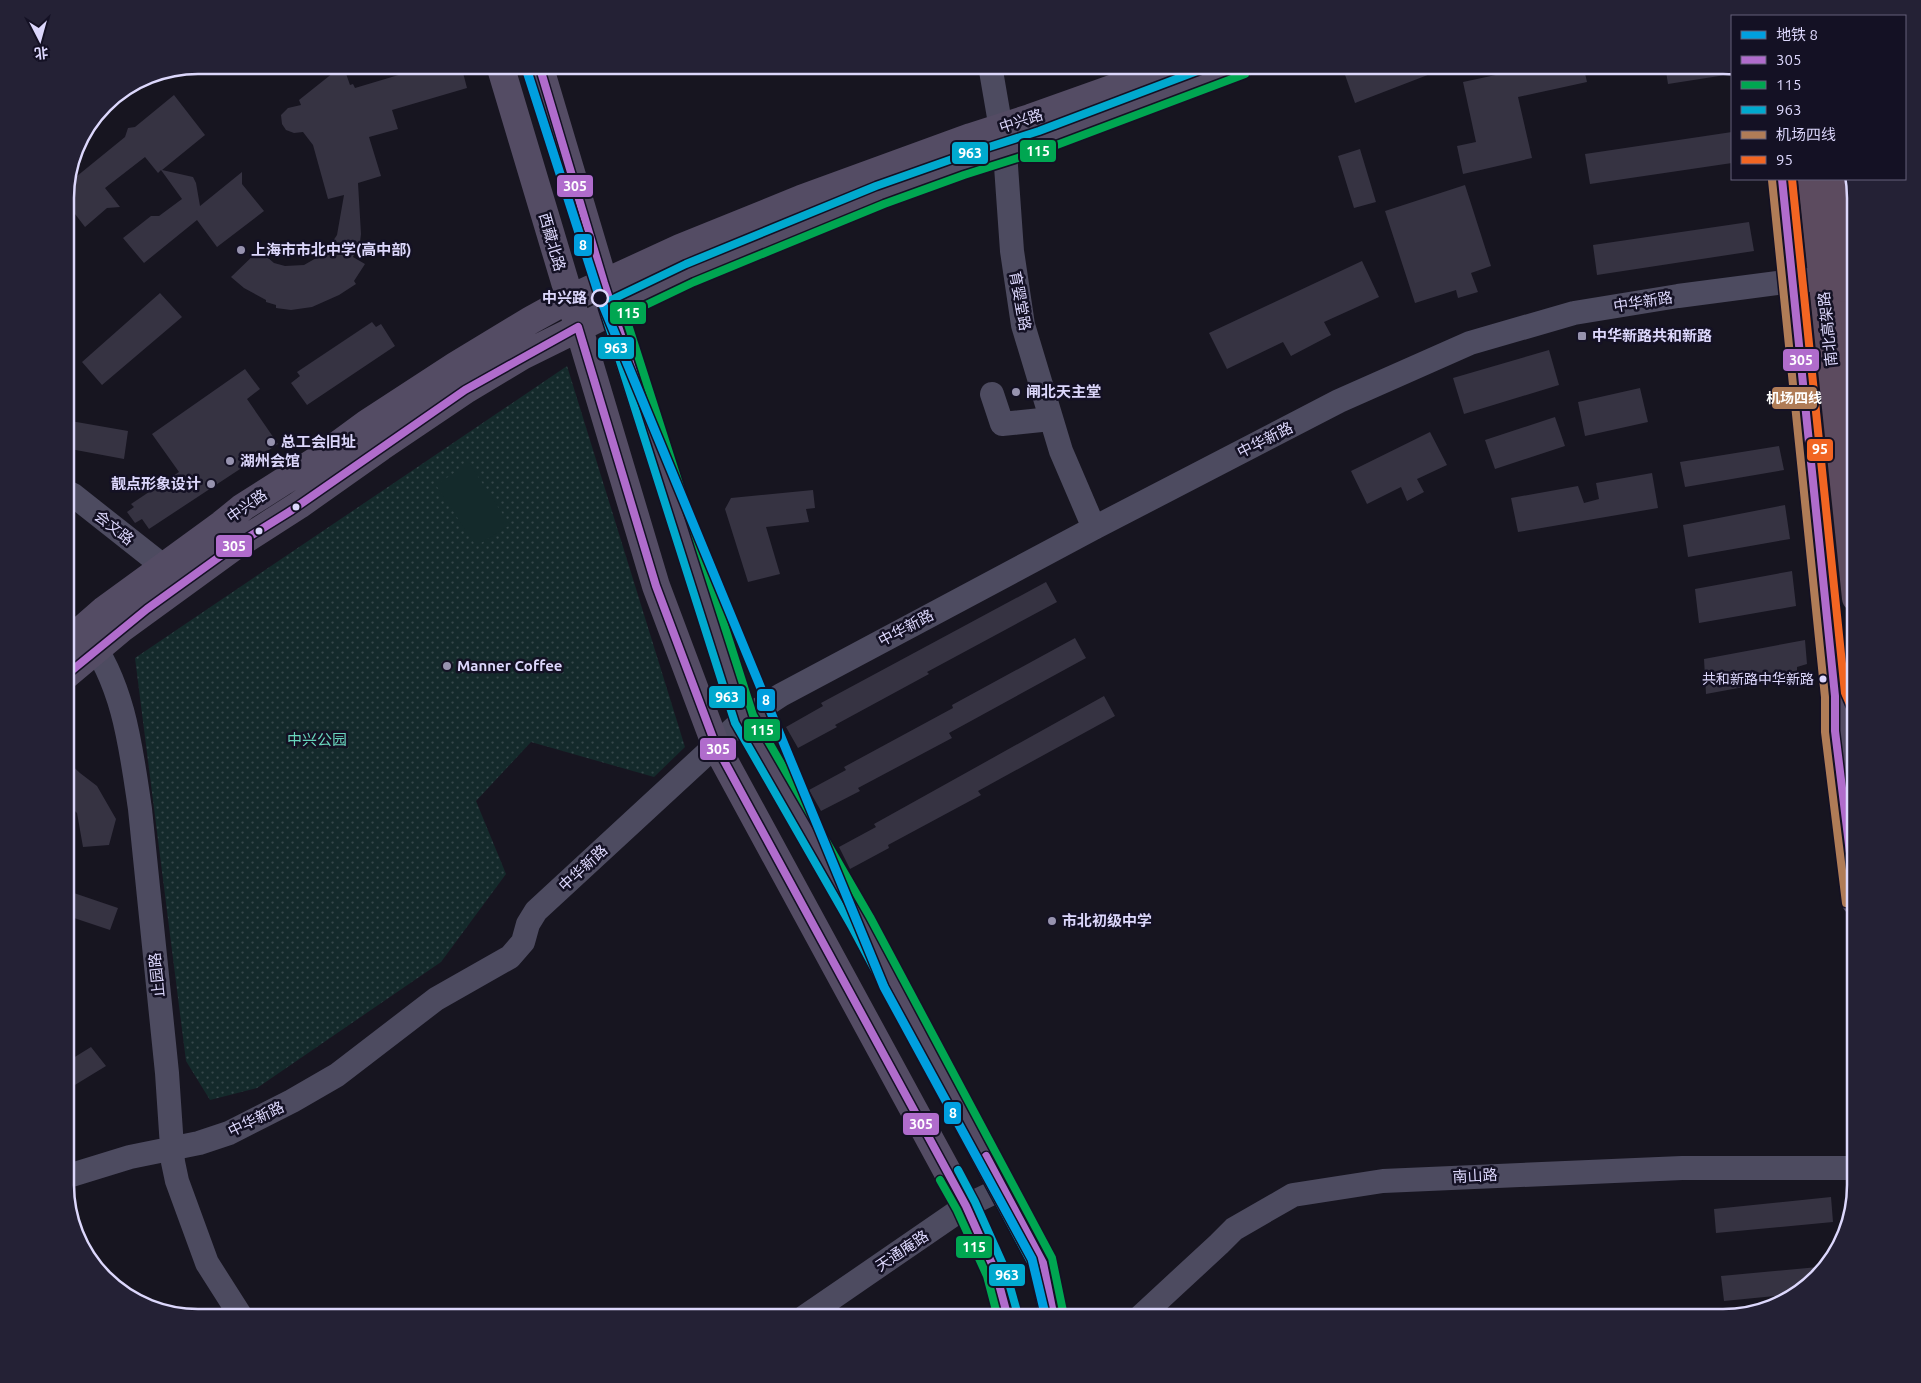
<svg xmlns="http://www.w3.org/2000/svg" width="1921" height="1383" font-family="Ubuntu,'Noto Sans SC',sans-serif">
  <style>
    .park { fill: url(#park-dots) }
    .garden { fill: #142a2b }
    .building { fill: #363342 }
    .lines { fill: none; stroke-linecap: round; stroke-linejoin: round }
    .minor { stroke: #4d4b60; stroke-width: 24 }
    .major { stroke: #544c64; stroke-width: 28 }
    .highway { stroke: #5c4b5f; stroke-width: 28 }
    .highway-bridge { stroke: #5c4b5f; stroke-width: 28 }
    .bus-1-casing { stroke: #141124; stroke-width: 11 }
    .bus-2-casing { stroke: #141124; stroke-width: 11 }
    .bus-3-casing { stroke: #141124; stroke-width: 11 }
    .bus-4-casing { stroke: #141124; stroke-width: 11 }
    .bus-5-casing { stroke: #141124; stroke-width: 11 }
    .bus-1 { stroke: #b06ccc; stroke-width: 8 }
    .bus-2 { stroke: #00a651; stroke-width: 8 }
    .bus-3 { stroke: #00a9ce; stroke-width: 8 }
    .bus-4 { stroke: #b07c57; stroke-width: 8 }
    .bus-5 { stroke: #f26522; stroke-width: 8 }
    .metro-1-casing { stroke: #141124; stroke-width: 12 }
    .metro-1 { stroke: #009fdf; stroke-width: 9 }
    .poi-dot { fill: #9793af; stroke: #141124; stroke-width: 2 }
    .stop-dot { fill: #141124; stroke: #dcd7fc; stroke-width: 2.5 }
    .bus-dot { fill: #dcd7fc; stroke: #141124; stroke-width: 2 }
    .labels { text-anchor: middle; stroke-width: 5; stroke-linejoin: round; paint-order: stroke }
    .bus-label { font-size: 14px; fill: #dcd7fc; stroke: #141124; text-anchor: end }
    .street-label { font-size: 15px; fill: #dcd7fc; stroke: #141124 }
    .poi-label { font-size: 15px; font-weight: bold; fill: #dcd7fc; stroke: #141124; text-anchor: start }
    .stop-label { font-size: 15px; font-weight: bold; fill: #dcd7fc; stroke: #141124; text-anchor: end }
    .park-label { font-size: 15px; fill: #69d6bd; stroke: #141124 }
    .rim { fill: none; stroke: #dcd7fc; stroke-width: 2.5 }
    .line-badge { stroke: #141124; stroke-width: 2 }
    .badge-label { font-size: 14px; text-anchor: middle; font-weight: bold; fill: #fff }
  </style>
  <defs>
    <pattern id="park-dots" width="8" height="8" patternUnits="userSpaceOnUse" patternTransform="scale(1.25)"><rect width="8" height="8" fill="#142a2b"/><path d="M2 2h.1M6 6h.1" fill="none" stroke="#36484b" stroke-width="1.8" stroke-linecap="round"/></pattern>
  </defs>
  <rect width="100%" height="100%" fill="#171520"/>
  <path class="park" d="M 567,366 L 685,747 L 654,777 L 531,742 L 476,801 L 506,874 L 441,962 L 257,1088 L 210,1100 L 186,1061 L 135,658 Z"/>
  <path class="garden" d="M 469,463 L 510,525 L 476,546 L 436,485 Z"/>
  <path class="building" d="M 343,65 L 350,85 L 353,84 L 355,88 L 432,65 L 461,65 L 467,88 L 392,110 L 398,129 L 369,137 L 381,176 L 358,183 L 361,234 L 360,242 L 353,257 L 365,264 L 354,281 L 356,284 L 339,295 L 312,307 L 291,310 L 276,308 L 276,305 L 266,302 L 266,300 L 244,288 L 231,277 L 259,250 L 274,263 L 285,266 L 304,265 L 325,253 L 337,235 L 344,195 L 328,199 L 313,145 L 303,132 L 294,133 L 286,130 L 282,124 L 281,115 L 288,108 L 301,105 L 299,100 Z
    M 1363,65 L 1450,65 L 1451,66 L 1355,103 L 1344,72 Z
    M 1503,65 L 1583,65 L 1587,82 L 1518,97 L 1532,158 L 1463,174 L 1457,146 L 1476,142 L 1463,82 L 1505,73 Z
    M 1665,65 L 1724,65 L 1732,66 L 1732,74 L 1668,84 Z
    M 174,95 L 205,135 L 162,170 L 193,177 L 196,183 L 200,206 L 242,172 L 242,184 L 264,211 L 217,247 L 197,220 L 144,263 L 123,238 L 151,216 L 159,216 L 182,199 L 161,170 L 158,173 L 145,157 L 105,188 L 120,207 L 107,208 L 85,227 L 65,201 L 65,189 L 66,185 L 125,137 L 128,128 L 135,127 Z
    M 1732,132 L 1732,163 L 1590,184 L 1585,154 Z
    M 1360,149 L 1376,202 L 1354,208 L 1338,156 Z
    M 1465,185 L 1491,266 L 1471,273 L 1478,292 L 1458,298 L 1456,290 L 1415,303 L 1385,211 Z
    M 1749,222 L 1754,251 L 1597,275 L 1593,245 Z
    M 1362,261 L 1379,297 L 1324,322 L 1331,335 L 1291,356 L 1283,342 L 1227,369 L 1209,333 Z
    M 160,293 L 182,317 L 102,385 L 82,362 Z
    M 372,322 L 376,327 L 381,324 L 395,346 L 307,405 L 291,383 L 300,376 L 297,372 Z
    M 1549,350 L 1559,385 L 1464,414 L 1453,378 Z
    M 245,369 L 260,389 L 247,399 L 278,444 L 149,529 L 142,519 L 135,523 L 127,512 L 134,507 L 131,504 L 179,472 L 152,434 Z
    M 1640,388 L 1648,422 L 1585,436 L 1578,402 Z
    M 1555,417 L 1565,446 L 1495,469 L 1485,440 Z
    M 65,420 L 128,431 L 124,459 L 65,448 Z
    M 1430,432 L 1447,465 L 1417,479 L 1424,492 L 1407,501 L 1401,487 L 1367,504 L 1351,471 Z
    M 1779,446 L 1784,470 L 1685,487 L 1680,462 Z
    M 1652,473 L 1658,508 L 1518,532 L 1511,498 L 1578,486 L 1584,503 L 1599,499 L 1596,483 Z
    M 813,490 L 815,508 L 806,509 L 809,522 L 766,527 L 780,574 L 748,582 L 725,509 L 731,498 Z
    M 1785,505 L 1790,539 L 1688,557 L 1683,525 Z
    M 1792,571 L 1796,606 L 1699,623 L 1695,589 Z
    M 1046,582 L 1057,602 L 927,672 L 929,674 L 835,725 L 837,727 L 798,748 L 786,727 L 823,706 L 821,703 Z
    M 1075,638 L 1086,658 L 949,733 L 952,738 L 858,788 L 860,791 L 821,811 L 809,790 L 846,770 L 844,767 L 953,708 L 952,705 Z
    M 1805,640 L 1807,664 L 1797,667 L 1797,677 L 1706,694 L 1704,659 Z
    M 1104,696 L 1115,716 L 978,791 L 981,795 L 888,845 L 889,848 L 850,869 L 839,847 L 876,827 L 874,824 Z
    M 65,759 L 80,773 L 97,786 L 116,819 L 109,845 L 83,847 L 77,813 L 65,802 Z
    M 65,890 L 118,908 L 110,930 L 65,915 Z
    M 91,1047 L 106,1066 L 65,1091 L 65,1063 Z
    M 1831,1197 L 1833,1222 L 1716,1233 L 1714,1209 Z
    M 1829,1266 L 1795,1294 L 1724,1301 L 1721,1276 Z"/>
  <g class="lines">
    <path class="minor" d="M 990,65 L 1005,152 L 1012,251 L 1023,325 L 1061,451 L 1094,528
      M 992,394 L 1002,424 L 1051,419
      M 65,491 L 73,495 L 163,566
      M 86,634 C 124,684 131,748 140,809 L 167,1073 L 173,1162 L 177,1181 L 207,1263 L 242,1318
      M 65,1177 L 130,1157 L 199,1143 L 229,1133 L 292,1101 L 337,1075 L 436,999 L 510,957 L 523,942 L 528,924 L 536,911 L 744,719 L 781,695 L 1094,528 L 1339,401 L 1470,343 L 1574,313 L 1678,296 L 1792,281 L 1842,278
      M 803,1318 L 966,1206 L 1003,1188
      M 1139,1318 L 1219,1244 L 1234,1229 L 1293,1195 L 1383,1181 L 1682,1168 L 1856,1168"/>
    <path class="major" d="M 500,65 L 656,586 L 716,746 L 966,1206 L 996,1273 L 1008,1318
      M 539,65 L 604,283 L 744,719 L 861,922 L 1043,1263 L 1054,1318
      M 1782,179 L 1835,696 L 1835,731 L 1856,902
      M 65,644 L 104,610 L 222,524 L 243,507 L 317,460 L 366,424 L 455,366 L 531,320 L 569,299 L 680,248 L 801,199 L 971,137 L 1030,118 L 1179,65
      M 65,676 L 121,629 L 235,546 L 299,505 L 381,447 L 467,389 L 522,356 L 690,273 L 880,195 L 961,166 L 1042,140 L 1241,65"/>
    <path class="highway" d="M 1846,288 L 1856,372"/>
    <path class="highway-bridge" d="M 1812,179 L 1856,598
      M 1837,179 L 1846,288"/>
    <g class="bus-1-casing">
      <path id="bus-1" d="M 539,65 L 604,283 L 635,378
        M 1782,179 L 1835,696 L 1835,731 L 1856,902
        M 65,676 L 147,609 L 233,547 L 292,510 L 465,390 L 578,327 L 656,586 L 716,746 L 966,1206 L 996,1273 L 1008,1318
        M 986,1156 L 1043,1263 L 1054,1318"/>
    </g>
    <g class="bus-2-casing">
      <path id="bus-2" d="M 940,1180 L 957,1210 L 987,1276 L 998,1318
        M 1064,1316 L 1052,1258 L 870,917 L 753,715 L 625,315 L 694,282 L 884,204 L 964,175 L 1046,149 L 1245,74"/>
    </g>
    <g class="bus-3-casing">
      <path id="bus-3" d="M 958,1170 L 975,1202 L 1005,1269 L 1018,1315
        M 1044,1318 L 1033,1266 L 852,927 L 735,723 L 603,308 L 609,301 L 686,264 L 876,186 L 958,157 L 1039,131 L 1213,65"/>
    </g>
    <g class="bus-4-casing">
      <path id="bus-4" d="M 1772,180 L 1825,697 L 1825,732 L 1846,903"/>
    </g>
    <g class="bus-5-casing">
      <path id="bus-5" d="M 1792,179 L 1845,693 L 1856,718"/>
    </g>
    <use href="#bus-1" class="bus-1"/>
    <use href="#bus-2" class="bus-2"/>
    <use href="#bus-3" class="bus-3"/>
    <use href="#bus-4" class="bus-4"/>
    <use href="#bus-5" class="bus-5"/>
    <g class="metro-1-casing">
      <path id="metro-1" d="M 525,65 L 599,295 L 884,987 L 1032,1259 L 1046,1318"/>
    </g>
    <use href="#metro-1" class="metro-1"/>
  </g>
  <g class="poi-dot">
    <circle cx="241" cy="250" r="5"/>
    <rect x="1577" y="331" width="10" height="10" rx="2.5"/>
    <circle cx="1016" cy="392" r="5"/>
    <circle cx="271" cy="442" r="5"/>
    <circle cx="230" cy="461" r="5"/>
    <circle cx="211" cy="484" r="5"/>
    <circle cx="447" cy="666" r="5"/>
    <circle cx="1052" cy="921" r="5"/>
  </g>
  <circle class="stop-dot" cx="600" cy="298" r="8"/>
  <g class="bus-dot">
    <circle cx="296" cy="507" r="4.5"/>
    <circle cx="259" cy="531" r="4.5"/>
    <circle cx="1823" cy="679" r="4.5"/>
  </g>
  <g class="labels">
    <g class="bus-label">
      <text x="1814" y="684">共和新路中华新路</text>
    </g>
    <g class="street-label">
      <text transform="translate(1021 121) rotate(-18)" y="5">中兴路</text>
      <text transform="translate(552 242) rotate(74)" y="5">西藏北路</text>
      <text transform="translate(1020 301) rotate(80)" y="5">育婴堂路</text>
      <text transform="translate(1643 302) rotate(-9)" y="5">中华新路</text>
      <text transform="translate(1828 329) rotate(-96)" y="5">南北高架路</text>
      <text transform="translate(1265 440) rotate(-27)" y="5">中华新路</text>
      <text transform="translate(247 506) rotate(-35)" y="5">中兴路</text>
      <text transform="translate(114 528) rotate(38)" y="5">会文路</text>
      <text transform="translate(906 628) rotate(-28)" y="5">中华新路</text>
      <text transform="translate(583 868) rotate(-43)" y="5">中华新路</text>
      <text transform="translate(157 975) rotate(-96)" y="5">止园路</text>
      <text transform="translate(256 1119) rotate(-26)" y="5">中华新路</text>
      <text transform="translate(1475 1176) rotate(-3)" y="5">南山路</text>
      <text transform="translate(902 1251) rotate(-34)" y="5">天通庵路</text>
    </g>
    <g class="poi-label">
      <text x="251" y="255">上海市市北中学(高中部)</text>
      <text x="1592" y="341">中华新路共和新路</text>
      <text x="1026" y="397">闸北天主堂</text>
      <text x="281" y="447">总工会旧址</text>
      <text x="240" y="466">湖州会馆</text>
      <text x="201" y="489" text-anchor="end">靓点形象设计</text>
      <text x="457" y="671">Manner Coffee</text>
      <text x="1062" y="926">市北初级中学</text>
    </g>
    <g class="stop-label">
      <text x="587" y="303">中兴路</text>
    </g>
    <g class="park-label">
      <text x="317" y="745">中兴公园</text>
    </g>
  </g>
  <path d="M0 0H1921V1383H0ZM198 74H1723A124 124 0 0 1 1847 198V1185A124 124 0 0 1 1723 1309H198A124 124 0 0 1 74 1185V198A124 124 0 0 1 198 74Z" fill="#242135" fill-rule="evenodd"/>
  <path class="rim" d="M198 74H1723A124 124 0 0 1 1847 198V1185A124 124 0 0 1 1723 1309H198A124 124 0 0 1 74 1185V198A124 124 0 0 1 198 74Z"/>
  <g class="line-badge">
    <rect x="1019" y="139" width="38" height="24" rx="5" fill="#00a651"/>
    <rect x="951" y="141" width="38" height="24" rx="5" fill="#00a9ce"/>
    <rect x="556" y="174" width="38" height="24" rx="5" fill="#b06ccc"/>
    <rect x="573" y="233" width="20" height="24" rx="5" fill="#009fdf"/>
    <rect x="609" y="301" width="38" height="24" rx="5" fill="#00a651"/>
    <rect x="597" y="336" width="38" height="24" rx="5" fill="#00a9ce"/>
    <rect x="1782" y="348" width="38" height="24" rx="5" fill="#b06ccc"/>
    <rect x="1771" y="386" width="47" height="24" rx="5" fill="#b07c57"/>
    <rect x="1806" y="438" width="28" height="24" rx="5" fill="#f26522"/>
    <rect x="215" y="534" width="38" height="24" rx="5" fill="#b06ccc"/>
    <rect x="708" y="685" width="38" height="24" rx="5" fill="#00a9ce"/>
    <rect x="756" y="688" width="20" height="24" rx="5" fill="#009fdf"/>
    <rect x="743" y="718" width="38" height="24" rx="5" fill="#00a651"/>
    <rect x="699" y="737" width="38" height="24" rx="5" fill="#b06ccc"/>
    <rect x="943" y="1101" width="19" height="24" rx="5" fill="#009fdf"/>
    <rect x="902" y="1112" width="38" height="24" rx="5" fill="#b06ccc"/>
    <rect x="955" y="1235" width="38" height="24" rx="5" fill="#00a651"/>
    <rect x="988" y="1263" width="38" height="24" rx="5" fill="#00a9ce"/>
  </g>
  <g class="badge-label">
    <text x="1038" y="156">115</text>
    <text x="970" y="158">963</text>
    <text x="575" y="191">305</text>
    <text x="583" y="250">8</text>
    <text x="628" y="318">115</text>
    <text x="616" y="353">963</text>
    <text x="1801" y="365">305</text>
    <text x="1794" y="403">机场四线</text>
    <text x="1820" y="454">95</text>
    <text x="234" y="551">305</text>
    <text x="727" y="702">963</text>
    <text x="766" y="705">8</text>
    <text x="762" y="735">115</text>
    <text x="718" y="754">305</text>
    <text x="953" y="1118">8</text>
    <text x="921" y="1129">305</text>
    <text x="974" y="1252">115</text>
    <text x="1007" y="1280">963</text>
  </g>
  <rect x="1731" y="15" width="175" height="165" fill="#141124" stroke="#64607a"/>
  <rect x="1741" y="31" width="25" height="8" fill="#009fdf" stroke="#64607a"/>
  <text x="1776" y="40" font-size="15" fill="#dcd7fc">地铁 8</text>
  <rect x="1741" y="56" width="25" height="8" fill="#b06ccc" stroke="#64607a"/>
  <text x="1776" y="65" font-size="15" fill="#dcd7fc">305</text>
  <rect x="1741" y="81" width="25" height="8" fill="#00a651" stroke="#64607a"/>
  <text x="1776" y="90" font-size="15" fill="#dcd7fc">115</text>
  <rect x="1741" y="106" width="25" height="8" fill="#00a9ce" stroke="#64607a"/>
  <text x="1776" y="115" font-size="15" fill="#dcd7fc">963</text>
  <rect x="1741" y="131" width="25" height="8" fill="#b07c57" stroke="#64607a"/>
  <text x="1776" y="140" font-size="15" fill="#dcd7fc">机场四线</text>
  <rect x="1741" y="156" width="25" height="8" fill="#f26522" stroke="#64607a"/>
  <text x="1776" y="165" font-size="15" fill="#dcd7fc">95</text>
  <g transform="translate(40 40) rotate(174)" stroke="#141124" stroke-width="4" paint-order="stroke">
  <path d="M0-4L9 19L0 12L-9 19Z" fill="#dcd7fc"/>
  <text y="-8" font-size="14" font-weight="bold" text-anchor="middle" fill="#dcd7fc">北</text>
  </g>
</svg>
